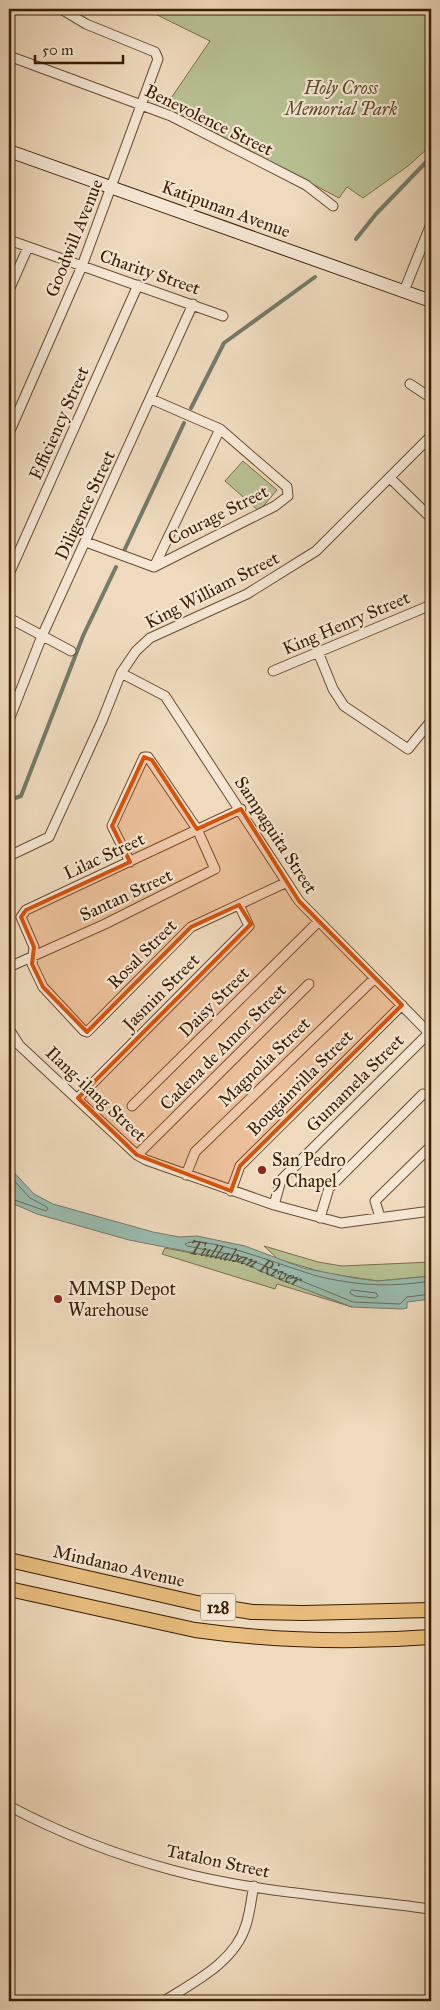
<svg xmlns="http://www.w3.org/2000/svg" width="440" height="2010" font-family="'IM FELL Great Primer',serif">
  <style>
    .green { fill: #b8c092; stroke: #786e4a }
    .water { fill: #9abbaf; stroke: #737b6a }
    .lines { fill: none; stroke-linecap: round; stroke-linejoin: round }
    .shore { stroke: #6a6c58; stroke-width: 1 }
    .stream { stroke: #737b6a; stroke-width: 4 }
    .street-casing { stroke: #664c31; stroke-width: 11 }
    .secondary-casing { stroke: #391c02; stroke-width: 14 }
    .primary-casing { stroke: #391c02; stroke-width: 16 }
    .street { stroke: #f5e7d4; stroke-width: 9 }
    .secondary { stroke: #f5e7d4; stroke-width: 12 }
    .primary { stroke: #e8bd7e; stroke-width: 14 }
    .marked { fill: #d6530b; fill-opacity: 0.2; stroke: #d6530b; stroke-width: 4; stroke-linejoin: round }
    .poi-dot { fill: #8f2418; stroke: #f5e7d4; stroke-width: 2 }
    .labels { text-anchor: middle; stroke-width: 4.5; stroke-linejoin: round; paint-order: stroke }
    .shield { fill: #f5e7d4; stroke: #715941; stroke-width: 1 }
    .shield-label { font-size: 16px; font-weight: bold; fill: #391c02 }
    .park-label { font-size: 18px; font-style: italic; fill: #5f4d2d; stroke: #f5e7d4 }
    .street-label { font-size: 18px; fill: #391c02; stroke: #f5e7d4 }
    .poi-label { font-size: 18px; fill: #391c02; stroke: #f5e7d4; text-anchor: start }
    .water-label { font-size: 19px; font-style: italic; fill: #564c36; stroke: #f5e7d4 }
  </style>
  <rect width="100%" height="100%" fill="#efdabd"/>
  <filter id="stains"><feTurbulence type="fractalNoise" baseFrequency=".004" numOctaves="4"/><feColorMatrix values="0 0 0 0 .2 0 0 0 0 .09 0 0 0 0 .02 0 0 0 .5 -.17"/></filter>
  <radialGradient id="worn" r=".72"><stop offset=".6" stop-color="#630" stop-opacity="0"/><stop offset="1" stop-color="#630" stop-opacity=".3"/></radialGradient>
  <path class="green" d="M 145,9 L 431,9 L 431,150 L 427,149 L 408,166 L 363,198 L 347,187 L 339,198 L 165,107 L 210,41 Z
    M 243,461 L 277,490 L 259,511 L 225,481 Z
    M 264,1246 L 318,1262 L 342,1266 L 431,1262 L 431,1276 L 378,1281 L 325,1273 L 278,1259 Z
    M 165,1248 L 241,1262 L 281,1280 L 352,1307 L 277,1284 L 275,1289 L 162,1254 Z"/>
  <path class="water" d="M 9,1167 L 34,1194 L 53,1204 L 153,1232 L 179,1237 L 197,1236 L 245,1246 L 303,1268 L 354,1278 L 378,1281 L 431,1276 L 431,1299 L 407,1302 L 407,1308 L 403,1309 L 352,1307 L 281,1280 L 241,1262 L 129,1240 L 37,1214 L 9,1202 Z"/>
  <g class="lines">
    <g class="shore">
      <path d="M 9,1175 L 30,1198 L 47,1207 L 48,1209 L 46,1211 L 9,1198"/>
      <path id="s1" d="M 431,1281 C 392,1287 363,1286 325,1278 C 300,1273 202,1232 185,1244 L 187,1246 L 243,1257 L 353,1302 L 400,1304 L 407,1297 L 431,1294"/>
      <path d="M 352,1290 L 376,1293 L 378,1296 L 375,1298 L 355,1296 L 350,1293 Z"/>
    </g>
    <path class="stream" d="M 356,239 L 376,214 L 431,157
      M 191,408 L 224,343 L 315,277
      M 124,551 L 184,423
      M 9,800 L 21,796 L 83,636 L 116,567"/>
    <g class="street-casing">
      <path id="street" d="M 9,56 L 171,116 L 306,185 L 333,206
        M 9,240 L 223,316
        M 9,290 L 28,247
        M 404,291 L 431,224
        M 410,384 L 431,398
        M 9,433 L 82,266 L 158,59 L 155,52 L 86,24 L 61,9
        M 390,478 L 431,518
        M 86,542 L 154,567 L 275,506 L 288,496 L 287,487 L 220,429 L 151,399
        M 154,567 L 220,429
        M 9,574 L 138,285
        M 9,618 L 71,651
        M 318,652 L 333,689 L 344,706 L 408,749 L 431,721
        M 273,671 L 431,605
        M 121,673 L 165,696 L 299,901 L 431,1035
        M 9,720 L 42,636 L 193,304
        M 241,809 L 26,910 L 21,917 L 34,947 L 32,964 L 43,987 L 84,1031 L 87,1032 L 191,927 L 285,883
        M 9,856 L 49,837 L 102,721 L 121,673 L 136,651 L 150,638 L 247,594 L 316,551 L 431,436
        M 9,967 L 105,924 L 215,869 L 197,829 L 148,757 L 144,757 L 112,826 L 130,862
        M 9,1029 L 19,1045 L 137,1155 L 146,1160 L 274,1205 L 341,1223 L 431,1211
        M 78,1098 L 249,926 L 239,905
        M 132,1106 L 318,922
        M 137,1155 L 309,984
        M 186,1175 L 195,1152 L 374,979
        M 231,1191 L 240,1166 L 402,1005
        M 274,1205 L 281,1180 L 429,1033
        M 380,1217 L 375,1201 L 431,1146
        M 320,1218 L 329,1188 L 423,1094
        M 9,1806 C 60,1833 116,1855 172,1870 C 256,1893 345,1897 431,1909
        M 164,2001 C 194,1982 235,1962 246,1925 C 250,1913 251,1899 254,1886"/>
    </g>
    <g class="secondary-casing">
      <path id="secondary" d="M 9,151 L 431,301"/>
    </g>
    <g class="primary-casing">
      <path id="primary" d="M 9,1560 L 197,1603 L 252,1612 L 304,1613 L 431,1610
        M 9,1589 L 195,1630 C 274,1641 352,1643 431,1637"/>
    </g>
    <use href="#street" class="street"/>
    <use href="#secondary" class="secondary"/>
    <use href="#primary" class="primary"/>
  </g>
  <path class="marked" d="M 144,757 L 152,760 L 197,829 L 241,809 L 299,901 L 402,1005 L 240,1166 L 231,1191 L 137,1155 L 78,1098 L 251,924 L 239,905 L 191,927 L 87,1032 L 43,987 L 32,964 L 34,947 L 21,917 L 26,910 L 130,862 L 112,826 Z"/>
  <g class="poi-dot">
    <circle cx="262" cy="1170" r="5"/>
    <circle cx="58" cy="1299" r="5"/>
  </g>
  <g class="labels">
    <rect class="shield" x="200.5" y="1593.5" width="35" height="27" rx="4"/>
    <g class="shield-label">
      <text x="218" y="1613">128</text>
    </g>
    <g class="park-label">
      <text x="341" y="94">Holy Cross<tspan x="341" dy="21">Memorial Park</tspan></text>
    </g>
    <g class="street-label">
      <text transform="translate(209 120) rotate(26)" y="6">Benevolence Street</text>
      <text transform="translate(226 209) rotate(20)" y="6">Katipunan Avenue</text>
      <text transform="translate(74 238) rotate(-68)" y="6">Goodwill Avenue</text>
      <text transform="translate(150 272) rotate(19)" y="6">Charity Street</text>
      <text transform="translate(59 423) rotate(-66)" y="6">Efficiency Street</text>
      <text transform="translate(85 505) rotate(-65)" y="6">Diligence Street</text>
      <text transform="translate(218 515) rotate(-27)" y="6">Courage Street</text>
      <text transform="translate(212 590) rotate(-27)" y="6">King William Street</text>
      <text transform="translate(346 623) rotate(-23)" y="6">King Henry Street</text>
      <text transform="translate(276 835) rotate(57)" y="6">Sampaguita Street</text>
      <text transform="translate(104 856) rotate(-25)" y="6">Lilac Street</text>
      <text transform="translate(126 895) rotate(-25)" y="6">Santan Street</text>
      <text transform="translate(142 954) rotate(-45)" y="6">Rosal Street</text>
      <text transform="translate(161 992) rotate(-45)" y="6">Jasmin Street</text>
      <text transform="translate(214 1002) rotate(-45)" y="6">Daisy Street</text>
      <text transform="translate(223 1047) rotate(-45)" y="6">Cadena de Amor Street</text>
      <text transform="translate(264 1062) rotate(-44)" y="6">Magnolia Street</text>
      <text transform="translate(300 1083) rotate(-45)" y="6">Bougainvilla Street</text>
      <text transform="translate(355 1083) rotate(-45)" y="6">Gumamela Street</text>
      <text transform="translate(96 1094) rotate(43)" y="6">Ilang-ilang Street</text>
      <text transform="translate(119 1566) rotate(13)" y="6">Mindanao Avenue</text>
      <text transform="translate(218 1861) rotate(12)" y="6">Tatalon Street</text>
    </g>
    <g class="poi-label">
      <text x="272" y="1166">San Pedro<tspan x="272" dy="21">9 Chapel</tspan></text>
      <text x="68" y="1295">MMSP Depot<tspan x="68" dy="21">Warehouse</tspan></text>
    </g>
    <g class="water-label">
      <text dy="7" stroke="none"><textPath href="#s1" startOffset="316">Tullahan River</textPath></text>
    </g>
  </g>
  <rect width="440" height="2010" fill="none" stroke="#efdabd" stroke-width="30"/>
  <rect x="10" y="10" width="420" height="1990" fill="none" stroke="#391c02" stroke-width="2.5"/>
  <rect x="15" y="15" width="410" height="1980" fill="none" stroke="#391c02"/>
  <path d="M35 55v8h88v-8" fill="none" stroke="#391c02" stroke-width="2.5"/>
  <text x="42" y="55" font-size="15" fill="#391c02" stroke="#f5e7d4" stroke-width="4" paint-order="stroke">50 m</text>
  <rect width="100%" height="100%" filter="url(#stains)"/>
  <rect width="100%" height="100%" fill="url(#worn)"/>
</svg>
